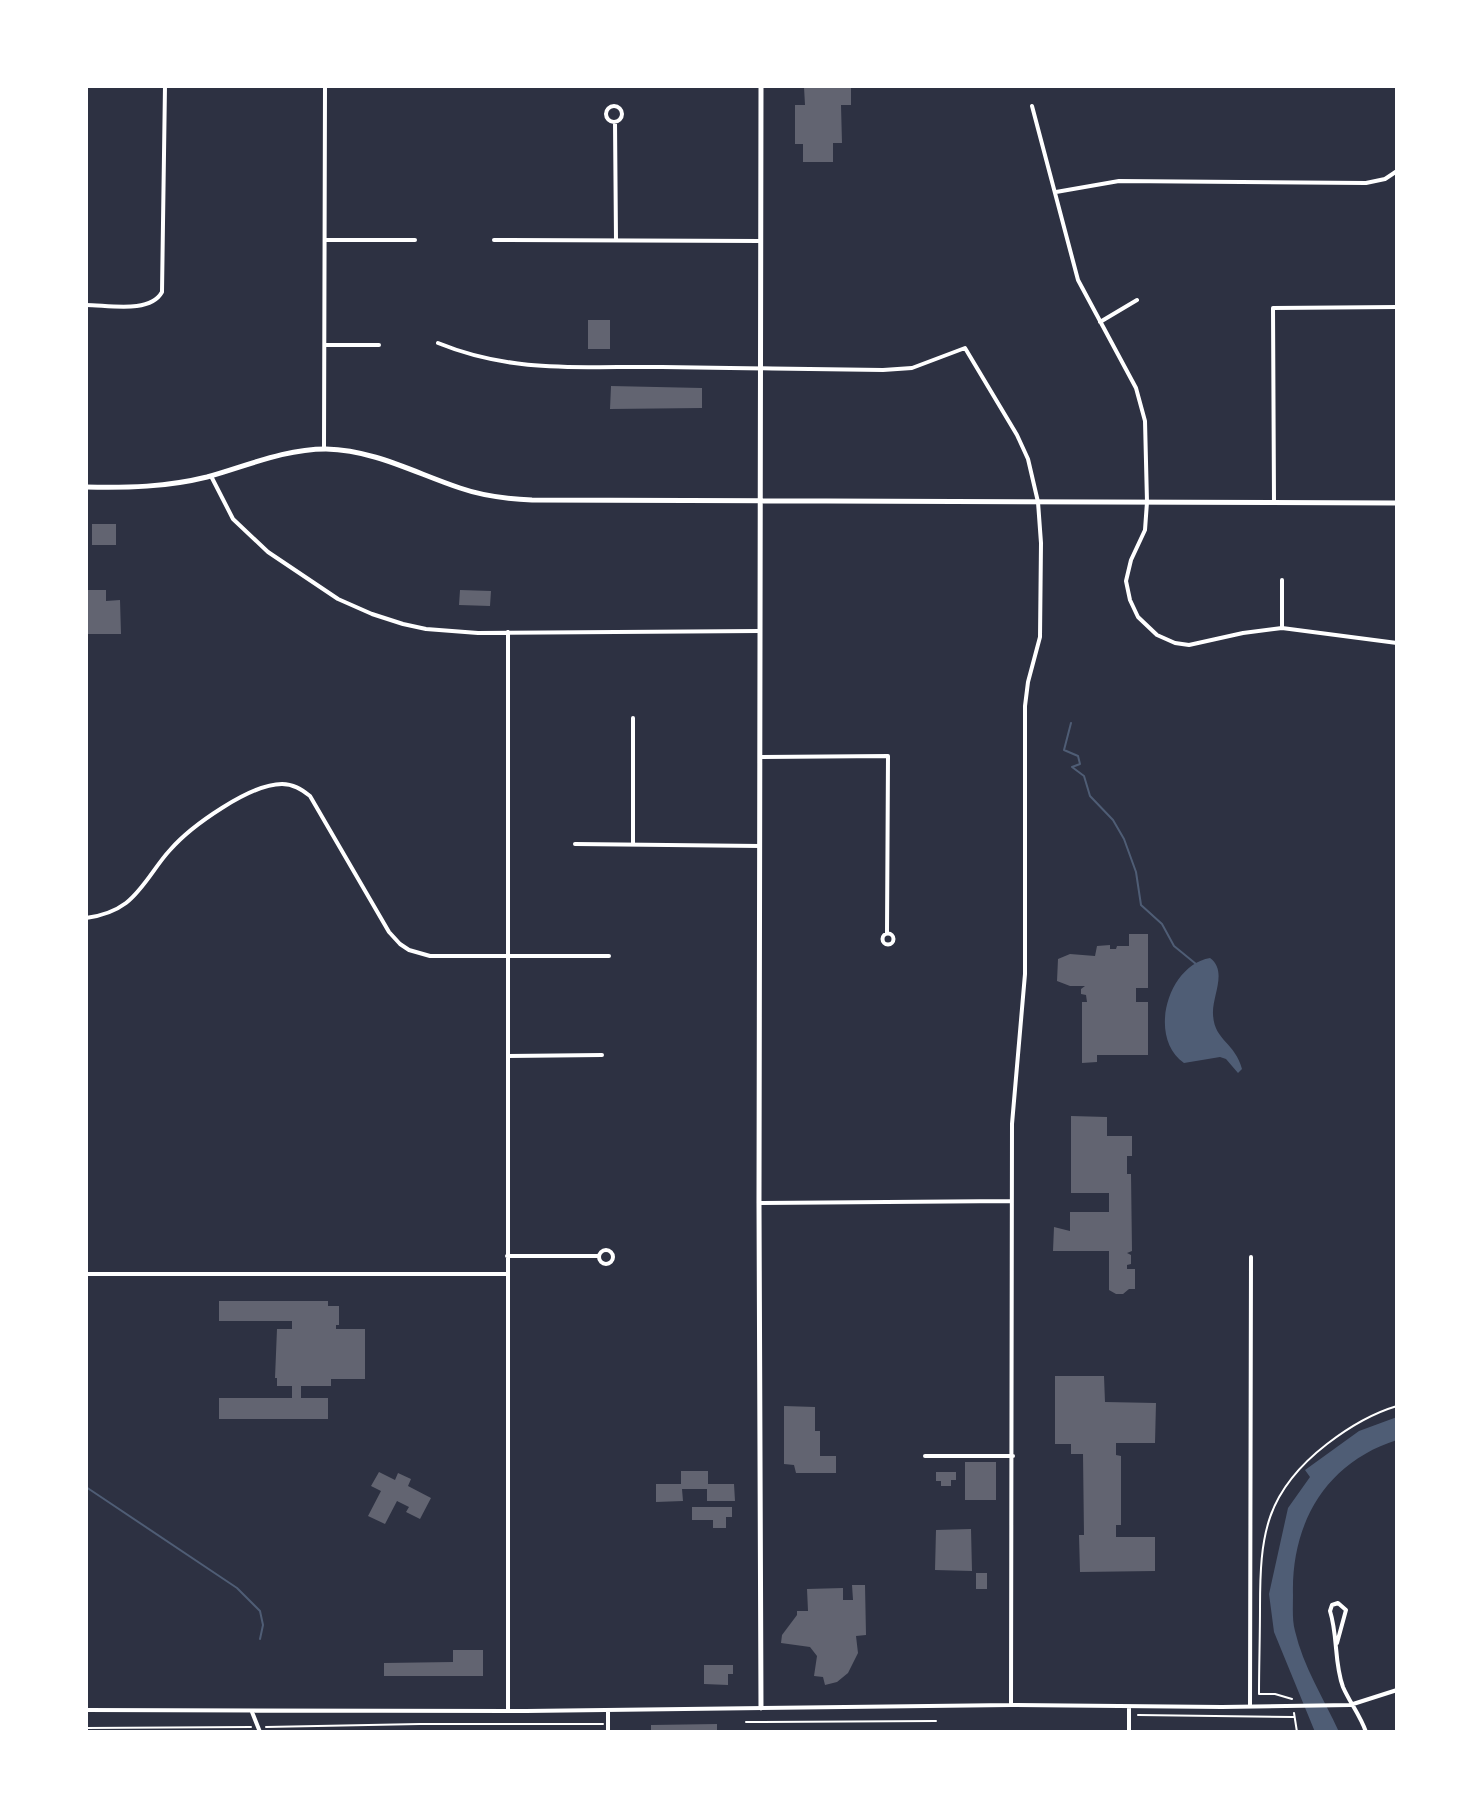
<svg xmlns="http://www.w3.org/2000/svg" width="1483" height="1818" font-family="Karla,sans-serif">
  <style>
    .water { fill: #4f5d75 }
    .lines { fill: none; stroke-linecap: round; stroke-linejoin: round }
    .stream { stroke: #4f5d75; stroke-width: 2 }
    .building { fill: #626471 }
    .path { stroke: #fff; stroke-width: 2 }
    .minor { stroke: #fff; stroke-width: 4 }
    .tertiary { stroke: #fff; stroke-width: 5 }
  </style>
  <rect width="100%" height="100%" fill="#2d3142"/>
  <path class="water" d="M 1210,958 C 1228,971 1212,996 1213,1014 C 1214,1041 1235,1042 1242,1069 L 1238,1073 L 1226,1059 L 1220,1057 L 1184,1063 C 1147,1037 1168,965 1210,958 Z
    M 1397,1417 L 1397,1440 C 1327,1462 1291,1522 1293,1595 C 1293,1607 1292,1620 1295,1631 C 1303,1666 1324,1699 1339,1732 L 1315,1732 L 1274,1632 L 1269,1594 L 1288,1508 L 1310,1477 L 1305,1470 L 1359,1431 Z"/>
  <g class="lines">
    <path class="stream" d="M 1071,723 L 1064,750 L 1078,756 L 1080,764 L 1072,767 L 1084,776 L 1090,796 L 1113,820 L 1124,839 L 1136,872 L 1141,905 L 1162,924 L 1174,946 L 1196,964
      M 86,1487 L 237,1588 L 260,1611 L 263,1625 L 260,1639"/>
  </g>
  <path class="building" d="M 804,87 L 851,87 L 851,105 L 841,105 L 842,143 L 833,143 L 833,162 L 803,162 L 803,144 L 795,144 L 795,105 L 805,105 Z
    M 588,320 L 610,320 L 610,349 L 588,349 Z
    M 611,386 L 702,388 L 702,408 L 610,409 Z
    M 92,524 L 116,524 L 116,545 L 92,545 Z
    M 86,590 L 106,590 L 106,601 L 120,600 L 121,634 L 86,634 Z
    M 460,590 L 491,591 L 490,606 L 459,605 Z
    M 1129,934 L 1148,934 L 1148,988 L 1136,988 L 1136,1002 L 1148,1002 L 1148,1055 L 1097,1055 L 1097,1062 L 1082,1063 L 1082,1002 L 1087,1002 L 1086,995 L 1081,994 L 1081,989 L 1085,986 L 1070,986 L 1057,981 L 1058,959 L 1070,954 L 1095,956 L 1097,946 L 1110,945 L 1110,949 L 1116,949 L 1117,946 L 1129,946 Z
    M 1071,1116 L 1107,1117 L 1107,1136 L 1132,1136 L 1132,1156 L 1127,1156 L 1127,1174 L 1131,1174 L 1132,1251 L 1127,1253 L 1131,1255 L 1131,1264 L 1127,1265 L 1127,1269 L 1135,1269 L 1135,1289 L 1129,1289 L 1123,1294 L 1116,1294 L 1109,1290 L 1109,1251 L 1053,1251 L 1054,1227 L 1070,1231 L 1070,1212 L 1109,1212 L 1109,1193 L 1071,1193 Z
    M 219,1301 L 328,1301 L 328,1306 L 339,1306 L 339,1325 L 336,1325 L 336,1329 L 365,1329 L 365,1379 L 331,1379 L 331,1386 L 301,1386 L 301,1398 L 328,1398 L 328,1419 L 219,1419 L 219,1398 L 292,1398 L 292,1386 L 277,1386 L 277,1378 L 275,1378 L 277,1329 L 292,1329 L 292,1321 L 219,1321 Z
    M 1055,1376 L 1104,1376 L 1105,1402 L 1156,1403 L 1155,1443 L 1116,1443 L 1116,1455 L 1121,1456 L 1121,1525 L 1116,1525 L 1116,1537 L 1155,1537 L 1155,1571 L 1080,1572 L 1079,1535 L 1084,1535 L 1083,1454 L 1071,1454 L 1071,1444 L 1055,1444 Z
    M 784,1406 L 815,1407 L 815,1431 L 820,1431 L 820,1456 L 836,1456 L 836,1473 L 796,1473 L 794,1465 L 784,1464 Z
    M 965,1462 L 996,1462 L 996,1500 L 965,1500 Z
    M 681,1471 L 708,1471 L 708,1484 L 734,1484 L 735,1501 L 707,1501 L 707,1489 L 682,1489 L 683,1501 L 656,1502 L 656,1484 L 681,1484 Z
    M 379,1472 L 395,1480 L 398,1473 L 411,1479 L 408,1486 L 431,1498 L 420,1519 L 406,1512 L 409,1507 L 397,1501 L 385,1524 L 368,1516 L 381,1491 L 371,1486 Z
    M 936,1472 L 956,1472 L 956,1480 L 951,1480 L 951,1486 L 941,1486 L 941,1481 L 936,1481 Z
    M 692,1507 L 732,1507 L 732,1517 L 726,1517 L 726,1528 L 713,1528 L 713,1520 L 692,1520 Z
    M 971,1529 L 972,1571 L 935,1570 L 936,1530 Z
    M 976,1573 L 987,1573 L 987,1589 L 976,1589 Z
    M 852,1585 L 865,1585 L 866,1635 L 856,1636 L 858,1653 L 848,1673 L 837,1682 L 825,1685 L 823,1677 L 814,1676 L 817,1656 L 810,1647 L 781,1643 L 782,1635 L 797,1615 L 797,1611 L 808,1611 L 807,1589 L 843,1588 L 843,1600 L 853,1600 Z
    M 453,1650 L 483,1650 L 483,1676 L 384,1676 L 384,1663 L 453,1662 Z
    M 704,1665 L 733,1665 L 733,1674 L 728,1674 L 728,1685 L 704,1684 Z
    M 717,1724 L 717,1732 L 651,1732 L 651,1725 Z"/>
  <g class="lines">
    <path class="path" d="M 1292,1699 L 1275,1694 L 1259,1694 C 1259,1666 1260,1637 1260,1608 C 1260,1535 1265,1492 1327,1444 C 1349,1427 1370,1414 1397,1406
      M 1294,1713 L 1297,1732
      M 1138,1715 L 1293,1717
      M 746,1722 L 936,1721
      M 266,1727 L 420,1724 L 603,1724
      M 86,1728 L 251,1727"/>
    <path class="minor" d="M 1032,106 L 1078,280 L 1136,388 L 1145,421 L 1147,502 L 1145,530 L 1131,560 L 1126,581 L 1130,600 L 1138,617 L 1157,635 L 1175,643 L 1189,645 L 1243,633 L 1282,628 L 1397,643
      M606 114a8 8 0 1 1 16 0a8 8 0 1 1-16 0Z
      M 615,122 L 616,240
      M 1056,192 L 1119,181 L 1366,183 L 1385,179 L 1397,171
      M 325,240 L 415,240
      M 494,240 L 761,241
      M 86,305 C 108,305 150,314 162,292 L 165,86
      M 1100,322 L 1137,300
      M 438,343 C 514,374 582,366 662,367 C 736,368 809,369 883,370 L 912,368 L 965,348 L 1017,435 L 1028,459 L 1038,502 L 1041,543 L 1040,637 L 1028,682 L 1025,706 L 1025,974 L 1012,1124 L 1011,1705
      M 325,345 L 379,345
      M 324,449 L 325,86
      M 211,476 L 233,519 L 268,552 L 338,599 L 372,614 L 403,624 L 426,629 L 478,633 L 760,631
      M 1274,503 L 1273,308 L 1397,307
      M 1282,580 L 1282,628
      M 633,718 L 633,844
      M 760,757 L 888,756 L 887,933
      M 575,844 L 760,846
      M 86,918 C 101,916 114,912 126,903 C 144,889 155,866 170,850 C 191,826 250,784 282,784 C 293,784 301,789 310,796 L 389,932 L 400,944 L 409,950 L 430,956 L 609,956
      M882.5 939a5.5 5.5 0 1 1 11 0a5.5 5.5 0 1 1-11 0Z
      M 508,1056 L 602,1055
      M 759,1203 L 1011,1201
      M599 1257a7 7 0 1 1 14 0a7 7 0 1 1-14 0Z
      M 507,1256 L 599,1256
      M 86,1274 L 507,1274
      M 925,1456 L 1013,1456
      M 1337,1643 L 1346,1610 L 1338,1603 L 1332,1605 L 1330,1611 C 1338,1636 1334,1663 1343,1687 C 1350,1703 1360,1715 1366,1732
      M 1250,1706 L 1251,1257
      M 1129,1707 L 1129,1732
      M 86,1710 L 526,1711 L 1011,1705 L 1222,1707 L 1350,1705 L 1397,1690
      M 608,1710 L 608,1732
      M 508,1711 L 508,632
      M 252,1712 L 260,1732"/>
    <path class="tertiary" d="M 761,86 L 759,1203 L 761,1708
      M 86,487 C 127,488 167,487 207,477 C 247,466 284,449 326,449 C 374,450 415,473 460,488 C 483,496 508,499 532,500 L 1397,503"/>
  </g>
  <rect width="1483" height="1818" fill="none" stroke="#ffffff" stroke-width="176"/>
</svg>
